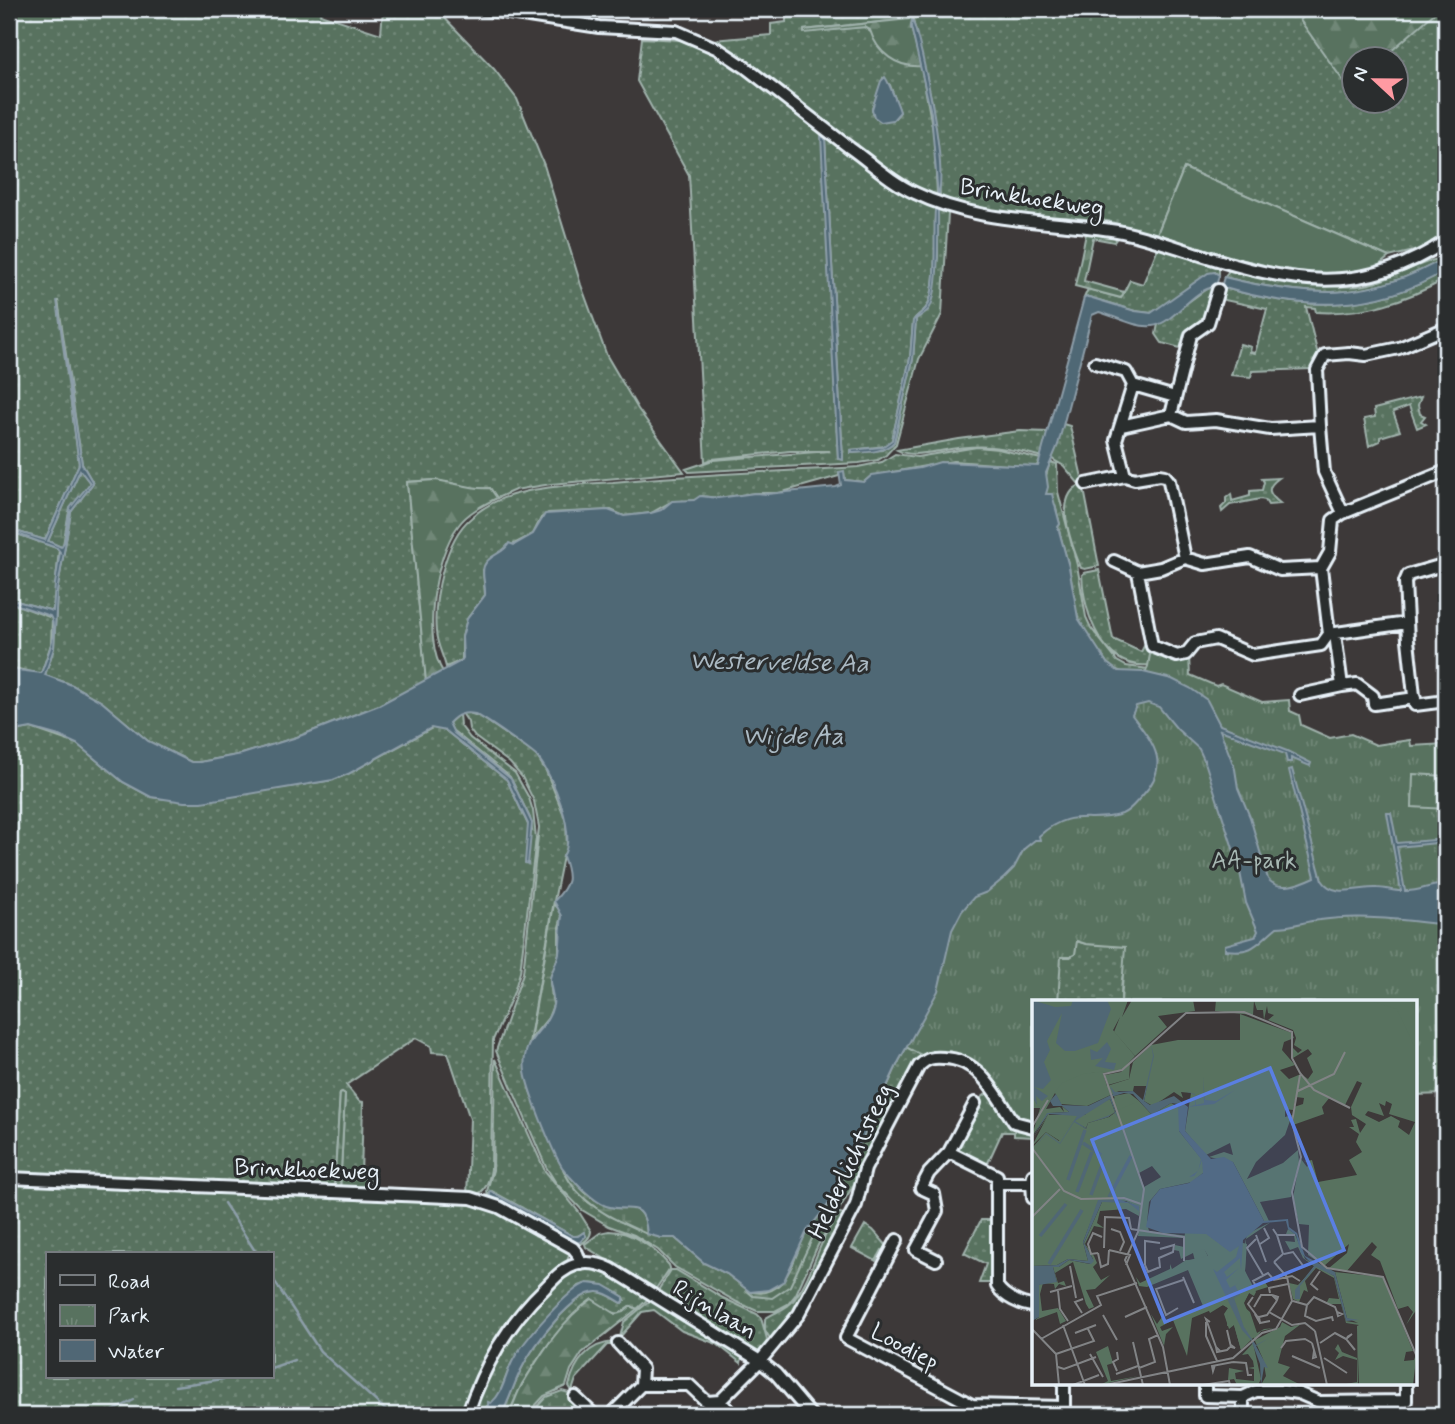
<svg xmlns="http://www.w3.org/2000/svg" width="1455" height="1424" font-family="Mynerve,sans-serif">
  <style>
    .grass { fill: url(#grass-dots); stroke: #a0b2ac; stroke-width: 2; fill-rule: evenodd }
    .forest { fill: url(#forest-firs); stroke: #a0b2ac; stroke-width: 2 }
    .wetland { fill: url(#wetland-marsh); stroke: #a0b2ac; stroke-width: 2 }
    .park { fill: url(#park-tufts); stroke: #a0b2ac; stroke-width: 2 }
    .garden { fill: #58725f; stroke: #a0b2ac; stroke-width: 2 }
    .water { fill: #506775; stroke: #8d9ea9; stroke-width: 2; fill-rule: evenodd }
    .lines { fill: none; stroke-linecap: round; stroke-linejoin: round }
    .stream { stroke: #8d9ea9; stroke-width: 2.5 }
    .minor-casing { stroke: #e8f1f8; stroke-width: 16 }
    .minor { stroke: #2a2d2e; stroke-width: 10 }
    .labels { text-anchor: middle; stroke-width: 6; stroke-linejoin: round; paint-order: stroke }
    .street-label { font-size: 24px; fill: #e8f1f8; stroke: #2a2d2e }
    .park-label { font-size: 24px; fill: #a7b8b3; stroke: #2a2d2e }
    .water-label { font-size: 26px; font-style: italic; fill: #abbac4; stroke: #2a2d2e }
    .inset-river { fill: none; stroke: #506775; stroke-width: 3.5 }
    .inset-road { fill: none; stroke: #818385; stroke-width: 2 }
    .view { fill: #5a7fe2; fill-opacity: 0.15; stroke: #5a7fe2; stroke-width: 3.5 }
    .inset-edge { fill: none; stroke: #e8f1f8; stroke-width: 3.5 }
  </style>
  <defs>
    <pattern id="grass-dots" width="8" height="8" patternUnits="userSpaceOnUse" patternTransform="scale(1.75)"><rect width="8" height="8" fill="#58725f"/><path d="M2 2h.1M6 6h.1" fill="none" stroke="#708777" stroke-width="1.8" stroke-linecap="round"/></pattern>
    <pattern id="forest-firs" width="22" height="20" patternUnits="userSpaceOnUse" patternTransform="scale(1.75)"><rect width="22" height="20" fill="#58725f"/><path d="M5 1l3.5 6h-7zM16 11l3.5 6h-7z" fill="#708777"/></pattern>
    <pattern id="wetland-marsh" width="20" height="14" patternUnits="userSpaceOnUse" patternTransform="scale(1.75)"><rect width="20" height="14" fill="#58725f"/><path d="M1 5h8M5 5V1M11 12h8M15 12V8" fill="none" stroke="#708777"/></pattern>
    <pattern id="park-tufts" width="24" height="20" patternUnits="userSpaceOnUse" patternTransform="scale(1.75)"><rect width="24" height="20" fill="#58725f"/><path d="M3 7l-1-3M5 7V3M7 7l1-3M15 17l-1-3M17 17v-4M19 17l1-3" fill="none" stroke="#708777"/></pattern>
  </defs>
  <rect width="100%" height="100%" fill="#3d3939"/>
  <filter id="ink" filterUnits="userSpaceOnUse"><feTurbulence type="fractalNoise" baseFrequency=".0143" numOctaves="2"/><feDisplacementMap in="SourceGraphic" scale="14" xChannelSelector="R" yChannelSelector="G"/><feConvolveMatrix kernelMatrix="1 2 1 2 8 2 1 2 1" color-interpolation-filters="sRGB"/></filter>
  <g filter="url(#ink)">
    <path class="grass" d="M 9,9 L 322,9 L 320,14 L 381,34 L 383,9 L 436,9 L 494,69 L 517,99 L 544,165 L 581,285 L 607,356 L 638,409 L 684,472 L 551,484 L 515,490 L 497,498 L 490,488 L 477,489 L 435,480 L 407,482 L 426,681 L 379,705 L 297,737 L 242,754 L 200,762 L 191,762 L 148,741 L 102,702 L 72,685 L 45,675 L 54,648 L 57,592 L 71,512 L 93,483 L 82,464 L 58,300 L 79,464 L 45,540 L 9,529 Z
      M 786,9 L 911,9 L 910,19 L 804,30 L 804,32 L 864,27 L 914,66 L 921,66 L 934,137 L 937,194 L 940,195 L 932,102 L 913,20 L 914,9 L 1313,9 L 1300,20 L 1349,88 L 1353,85 L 1354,102 L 1396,102 L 1396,60 L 1382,59 L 1437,9 L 1446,9 L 1446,234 L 1418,250 L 1389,257 L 1184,168 L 1157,234 L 1107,221 L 1066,217 L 1023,217 L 961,206 L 905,185 L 712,40 L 771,35 L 771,24 L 786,22 ZM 883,78 L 890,85 L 900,112 L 895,118 L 881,122 L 874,117 L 872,109 Z
      M 642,38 L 681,40 L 715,53 L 903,193 L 936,209 C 934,234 938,283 928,304 C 925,312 917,314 913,321 L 910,358 L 892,440 L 886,446 L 851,450 L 851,453 L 882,450 L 894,442 L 913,359 L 916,319 L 929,309 L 938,257 L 938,210 L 948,213 L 942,314 L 919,359 L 896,444 L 886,455 L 878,460 L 859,463 L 689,472 L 686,469 L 713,460 L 830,451 L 790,451 L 712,459 L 705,462 L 689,175 L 637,81 ZM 824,137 L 825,138 L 843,459 L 838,459 Z
      M 1159,245 L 1219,264 L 1219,275 L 1215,272 L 1151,313 L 1135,311 L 1089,297 L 1084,298 L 1088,289 L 1121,298 L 1130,280 L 1143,284 Z
      M 1446,257 C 1370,302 1308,298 1224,277 L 1228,272 L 1227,266 C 1264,273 1328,292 1365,285 C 1393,279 1418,262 1446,257 Z
      M 1446,270 L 1446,279 C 1405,301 1363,315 1316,312 L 1315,308 L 1306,307 L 1318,355 L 1315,359 L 1317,361 L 1311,369 L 1252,371 L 1251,377 L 1231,375 L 1240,344 L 1251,347 L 1250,352 L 1255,353 L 1267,309 L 1220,299 L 1221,287 C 1299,310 1375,314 1446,270 Z
      M 1209,287 L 1216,287 L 1207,321 L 1184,349 L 1162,343 L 1156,334 L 1158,324 Z
      M 1421,397 L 1418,405 L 1420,414 L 1425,416 L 1421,421 L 1426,424 L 1417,428 L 1409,406 L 1393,412 L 1400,431 L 1380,437 L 1380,441 L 1369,446 L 1364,419 L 1375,417 L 1374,409 Z
      M 1063,424 L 1070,426 L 1083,482 L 1078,483 L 1064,466 L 1052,459 Z
      M 1020,431 L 1048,432 L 1042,457 C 1002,446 980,443 940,451 C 926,453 909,457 897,450 L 959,439 Z
      M 977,447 L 998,449 L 1041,459 L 1036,467 L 953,461 L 871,476 L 864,482 L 845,480 L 844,472 L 839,472 L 839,476 L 779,493 L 755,493 L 718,498 L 702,496 L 696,500 L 669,503 L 651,513 L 624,516 L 611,510 L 548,513 L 541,518 L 533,534 L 508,547 L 483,570 L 485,595 L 467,619 L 462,637 L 462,660 L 446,667 C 443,655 437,645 436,632 C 433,599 445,539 471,518 C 486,504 508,495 528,491 C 556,485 585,484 613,482 C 695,474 777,472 858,467 L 882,462 L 895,454 L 917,457 Z
      M 1050,462 L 1057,464 L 1058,492 L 1077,565 L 1086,617 L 1091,628 L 1117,661 L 1126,666 L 1149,669 L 1144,676 L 1142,672 L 1125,673 L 1114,669 L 1107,663 L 1080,623 L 1076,610 L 1069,567 L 1058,527 L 1060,524 L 1055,505 L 1045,493 L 1045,479 Z
      M 1279,478 C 1265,488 1268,494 1281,504 L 1268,505 L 1265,500 L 1260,499 L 1230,505 L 1222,512 L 1221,508 L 1226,503 L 1226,498 L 1231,494 L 1232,501 L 1250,496 L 1250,491 L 1262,490 L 1264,482 L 1262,479 Z
      M 1083,484 L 1099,566 L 1085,569 L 1081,568 C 1072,546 1051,494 1083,484 Z
      M 9,531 L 59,549 L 53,611 L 9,599 Z
      M 1099,570 L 1113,639 L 1141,652 L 1144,646 L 1151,649 L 1149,665 C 1102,670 1084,613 1082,575 L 1084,573 Z
      M 9,602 L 52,618 L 51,644 L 41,674 L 9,667 Z
      M 1148,703 L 1162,710 L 1177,729 L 1199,750 L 1239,867 L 1246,903 L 1251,916 L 1233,932 L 1219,934 L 1197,931 L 1157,917 L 1151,912 L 1146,901 L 1084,916 L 982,923 L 978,954 L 1070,957 L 1075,954 L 1076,941 L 1086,944 L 1136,946 L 1132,940 L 1142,941 L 1150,933 L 1162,936 L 1178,946 L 1195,943 L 1225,943 L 1225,950 C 1255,954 1257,943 1277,927 C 1293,927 1305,921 1320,920 C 1362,914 1405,920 1446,925 L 1446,978 L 1420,984 L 1404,983 L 1309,957 L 1292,964 L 1276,985 L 1254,990 L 1236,1002 L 1228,1002 L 1233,985 C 1230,977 1221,972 1213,971 L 1210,974 L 1218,975 L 1229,984 L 1225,1002 L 1216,1002 L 1220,990 L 1203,984 L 1198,997 L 1189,994 L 1184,1002 L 1138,1002 L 1142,985 L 1151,963 L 1148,955 L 1139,953 C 1120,963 1121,984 1121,1002 L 1033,1002 L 1033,1110 L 970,1053 L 933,1036 L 971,956 L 970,953 L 964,951 L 961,954 C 969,974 935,1025 925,1045 L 925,1057 L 915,1067 L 860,1174 L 818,1245 L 796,1294 L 788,1304 L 775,1311 L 757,1311 L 737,1302 L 675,1267 L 658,1250 L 634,1235 L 609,1226 L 582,1210 L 556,1183 L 546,1167 L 496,1051 L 523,973 L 539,827 L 534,801 L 522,777 L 510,763 L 475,737 L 469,729 L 468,722 L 462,713 L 466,712 L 481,717 L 536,755 L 546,771 L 566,820 L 567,849 L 563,856 L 554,901 L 525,1066 L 530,1091 L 558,1159 L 567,1176 L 588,1202 L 609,1216 L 653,1236 L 675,1238 L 704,1263 L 727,1274 L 750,1292 L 768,1290 L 778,1286 L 789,1274 L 799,1248 L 812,1222 L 826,1209 L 836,1195 L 849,1160 L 861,1142 L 899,1061 L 938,991 L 952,931 L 962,911 L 974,897 L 987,892 L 1004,878 L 1014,868 L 1024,849 L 1035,840 L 1040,840 L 1039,836 C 1070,807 1087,823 1120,815 C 1129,812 1134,805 1140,798 C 1172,765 1155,745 1132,715 L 1136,706 Z
      M 459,714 L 460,725 L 470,738 L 515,773 L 529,798 L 533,811 L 536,838 L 520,972 L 514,992 L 493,1040 L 491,1169 C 489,1183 484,1198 467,1196 L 470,1119 L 448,1053 L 432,1052 L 431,1046 L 416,1038 L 346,1085 L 359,1101 L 363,1102 L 361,1177 L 371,1179 L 368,1189 L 340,1190 L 345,1094 L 342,1092 L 340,1093 L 334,1189 L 9,1175 L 9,921 L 15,889 L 9,873 L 9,732 L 31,728 L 77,744 L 123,782 L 151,797 L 165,799 L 243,794 L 333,780 L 348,774 L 434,727 L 446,731 L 507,780 L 529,827 L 532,830 L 530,818 L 510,777 L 452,730 L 449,723 Z
      M 495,1059 L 545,1171 L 579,1212 L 591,1231 C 591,1239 582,1244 576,1247 L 488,1198 L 487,1191 L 493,1170 ZM 492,1191 L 573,1236 L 578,1236 L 584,1232 L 586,1236 L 573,1243 L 490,1196 L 488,1194 Z
      M 989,1092 L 1033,1129 L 1033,1137 L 1014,1136 L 1014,1132 L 1002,1132 L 986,1167 L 958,1151 L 956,1148 L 981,1098 Z
      M 9,1182 L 460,1201 L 495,1209 L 570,1251 L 567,1262 L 526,1302 L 464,1415 L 9,1415 ZM 47,1254 L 271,1254 L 271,1377 L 47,1377 Z
      M 840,1213 L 847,1215 L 794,1317 L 772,1342 L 765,1330 L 765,1319 C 773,1312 785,1311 793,1301 C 814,1275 818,1238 840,1213 Z
      M 981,1220 L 993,1220 L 993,1283 L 979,1283 L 986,1264 L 964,1253 Z
      M 865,1225 L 873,1230 L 888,1247 L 888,1253 L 882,1250 L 876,1261 L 852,1248 Z
      M 609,1231 C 632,1231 654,1248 669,1265 L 670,1268 L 655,1290 L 586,1247 L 585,1244 L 600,1233 Z
      M 593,1269 L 612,1275 L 648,1299 L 637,1309 L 631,1306 L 619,1314 L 612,1312 L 564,1326 L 544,1350 L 522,1384 L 508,1415 L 501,1415 C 510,1400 514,1382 523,1366 C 533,1346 574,1291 597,1292 C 606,1292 614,1299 622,1303 L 625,1300 L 624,1297 C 610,1288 596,1279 579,1286 L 536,1329 L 521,1349 L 511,1364 L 498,1397 L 479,1415 L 469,1415 L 497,1352 L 547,1289 L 571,1272 Z
      M 671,1270 L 676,1270 L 723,1298 L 757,1314 L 761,1318 L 769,1346 L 761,1353 L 754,1352 L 657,1292 Z
      M 651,1300 L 742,1358 L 741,1363 L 717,1344 L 682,1331 L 654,1310 L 642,1312 L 620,1337 L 624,1322 Z
      M 615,1342 L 615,1345 L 607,1345 L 576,1379 L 572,1391 L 575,1396 L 569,1386 C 574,1362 589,1343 615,1342 Z
      M 562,1391 L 569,1393 L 578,1403 L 566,1415 L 536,1415 L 536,1408 L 546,1397 Z"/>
    <path class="forest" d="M 911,9 L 914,9 L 911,27 L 921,66 C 897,68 877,53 870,30 L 865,27 L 804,33 L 804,30 L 909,19 Z
      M 1313,9 L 1437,9 L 1438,10 L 1382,59 L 1354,60 L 1353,85 L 1349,89 L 1300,20 Z
      M 1087,229 L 1120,234 L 1114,242 L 1093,238 L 1084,281 L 1124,292 L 1121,298 L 1075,286 Z
      M 435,480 C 454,482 471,490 490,488 L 497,498 C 483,505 467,513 458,526 C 434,558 422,638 443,672 L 426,681 L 407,482 Z
      M 342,1092 L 345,1094 L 340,1190 L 334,1189 L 340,1093 Z
      M 592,1299 L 616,1314 L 624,1312 L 631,1306 L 637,1309 L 582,1353 L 571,1370 L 566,1386 L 544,1396 L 534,1407 L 534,1415 L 508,1415 C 514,1406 516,1394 522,1385 C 540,1355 563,1318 592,1299 Z"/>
    <path class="wetland" d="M 80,470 L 90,483 L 69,512 L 63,545 L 61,547 L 48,541 Z
      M 554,904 L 560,910 L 562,916 L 559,927 L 559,953 L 550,982 L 553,1005 L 548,1018 L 530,1040 Z
      M 563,1169 C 573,1179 586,1197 600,1202 C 626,1211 645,1197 647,1234 C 613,1219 578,1204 563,1169 Z
      M 826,1209 L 790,1286 L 772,1298 L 753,1296 L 746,1290 C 787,1305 794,1255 807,1230 C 812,1221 818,1216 826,1209 Z"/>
    <path class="park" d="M 1151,649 L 1189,657 L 1190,675 L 1216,686 L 1221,684 L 1262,702 L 1289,700 L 1290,711 L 1299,715 L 1301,725 L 1330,738 L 1351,734 L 1376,745 L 1410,740 L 1411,746 L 1446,744 L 1446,1094 L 1415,1095 L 1415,1002 L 1121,1002 L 1125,947 L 1086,944 L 1077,941 L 1075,954 L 1070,957 L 1061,957 L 1058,1002 L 1033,1002 L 1033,1124 L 1019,1121 L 968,1059 L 961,1056 L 925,1057 L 896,1042 L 949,912 L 1131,716 L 1148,666 Z"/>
    <path class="garden" d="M 1184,168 L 1389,257 L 1373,270 L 1321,274 L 1276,268 L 1228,256 L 1157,234 Z
      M 1413,774 L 1446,776 L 1446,809 L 1412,807 Z"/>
    <path class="water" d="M 912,19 C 923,48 948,169 938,196 L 931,113 L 911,27 Z
      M 885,77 C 888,81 899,107 900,112 L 893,120 L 881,122 L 874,117 L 872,109 L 881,81 Z
      M 821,136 L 825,138 L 843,460 L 838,459 Z
      M 938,209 C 938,229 940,293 929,309 C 926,313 920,316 916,319 L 913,359 L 894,442 C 884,453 866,452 851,453 L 851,450 L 882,447 L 892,440 L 910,358 L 913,321 C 917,314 925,312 928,305 C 938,283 933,235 935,210 Z
      M 1446,257 L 1446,270 C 1375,314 1299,310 1221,287 L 1224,277 C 1308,298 1370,302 1446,257 Z
      M 1214,272 L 1219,275 L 1216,287 C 1192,288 1175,324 1152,326 C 1136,328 1114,316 1099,312 L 1092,315 L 1058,445 L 1046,473 L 1048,487 L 1046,494 L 1052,494 L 1060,524 L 1058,527 L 1069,567 L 1078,618 L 1107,663 L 1118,671 L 1143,672 L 1172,679 L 1190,688 L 1207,700 L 1220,725 L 1287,751 L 1311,763 L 1310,766 L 1291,758 L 1291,762 L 1287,762 L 1285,754 L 1220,730 L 1235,769 L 1238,788 L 1250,817 L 1268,879 C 1279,893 1302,883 1315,877 L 1289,770 L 1292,769 L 1322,880 C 1334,899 1359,887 1377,888 C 1385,888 1393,891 1401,891 L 1387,813 L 1391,813 L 1397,843 L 1446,839 L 1446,842 L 1397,847 L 1405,891 C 1420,892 1432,883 1446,885 L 1446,925 C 1405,920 1362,914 1320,920 C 1305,921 1292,927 1277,927 C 1257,943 1255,954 1225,950 L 1225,945 L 1255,937 L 1258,931 L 1246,903 L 1239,867 L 1205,762 L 1199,749 L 1177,729 L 1159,707 L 1148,703 L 1136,706 L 1132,715 C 1153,743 1172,764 1142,796 C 1136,802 1130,811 1122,814 C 1089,825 1072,806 1039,836 L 1040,840 L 1035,840 L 1024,849 L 1014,868 L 1004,878 L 987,892 L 974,897 L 962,911 L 952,930 L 938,991 L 899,1061 L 861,1142 L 849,1160 L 836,1195 L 807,1231 L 784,1281 L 768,1290 L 750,1292 L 727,1274 L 704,1263 L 675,1238 L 661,1238 L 647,1234 C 644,1197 630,1214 606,1206 C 597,1203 588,1194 580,1187 C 574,1181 567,1174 562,1167 C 552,1151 528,1091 525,1072 C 520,1036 547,1033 553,1005 C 555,996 549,987 550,978 C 552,970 557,962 559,953 C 561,940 560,928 562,916 L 554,901 C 570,884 571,879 563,856 C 577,835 553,776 538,758 C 533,752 484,718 475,714 C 464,712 457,714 449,723 L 454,733 L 511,779 L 532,823 L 528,864 L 525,863 L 528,824 L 507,780 L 446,731 L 431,728 L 348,774 L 333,780 L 202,802 L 184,802 L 151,797 L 123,782 L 77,744 L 59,736 L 31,728 L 9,732 L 9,669 L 41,673 C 47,657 59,631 50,616 L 9,602 L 9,599 L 53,611 L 55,584 L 60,552 L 57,548 L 9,531 L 9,529 L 45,540 L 79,464 L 57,300 L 82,464 L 93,483 L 71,512 L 57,592 L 54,648 L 45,675 L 72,685 L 102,702 L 148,741 L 191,762 L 200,762 L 242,754 L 297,737 L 379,705 L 461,661 L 463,658 L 462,637 L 467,619 L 485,595 C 486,585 481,575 484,566 C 489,554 504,554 509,543 L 514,545 L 533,534 L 545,514 L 608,510 L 624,516 L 651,513 L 661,510 L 672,501 L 694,500 L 700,496 L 718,498 L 755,493 L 767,494 L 836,487 L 841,485 L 839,472 L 844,471 L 845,480 L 864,482 L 872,475 L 920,468 L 940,462 L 1038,466 L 1084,298 L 1089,297 L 1135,311 L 1151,313 L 1208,273 ZM 80,470 L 90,483 L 70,508 L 64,542 L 61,547 L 48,541 Z
      M 490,1191 L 573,1236 L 578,1236 L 584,1232 L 586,1236 L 580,1242 L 573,1243 L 490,1196 Z
      M 587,1283 L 604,1285 L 624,1297 L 624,1301 L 622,1303 C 615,1299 606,1292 598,1292 C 574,1290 533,1346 523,1366 C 514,1382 510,1400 501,1415 L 479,1415 L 488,1405 L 488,1402 L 491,1403 C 504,1392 505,1375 513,1360 C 523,1342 568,1288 587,1283 Z"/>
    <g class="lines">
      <path class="stream" d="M 224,1203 L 257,1254
        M 271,1276 L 320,1351 L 391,1415
        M 271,1368 L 294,1360
        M 175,1386 L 237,1377
        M 187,1409 L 194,1415
        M 105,1415 L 134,1400
        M 457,1415 L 458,1412"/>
      <g class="minor-casing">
        <path id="minor" d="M 483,9 L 599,27 L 676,31 L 718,49 L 745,67 C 780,94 815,121 850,148 C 871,163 891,182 915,193 C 979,224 1049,220 1117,231 C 1145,236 1172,246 1198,254 C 1290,283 1361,298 1446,241
          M 1095,363 L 1126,372 L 1133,385 L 1116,440 L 1125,476
          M 1133,385 L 1175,397
          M 1171,415 L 1186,422 L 1216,420 L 1270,429 L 1320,426 L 1324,472 L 1343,513
          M 1121,426 L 1171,415 L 1191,335 L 1208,323 L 1218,290
          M 1320,426 L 1317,370 L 1325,355 L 1349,353 L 1366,355 L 1399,348 L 1446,328
          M 1086,484 L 1125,476 L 1135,479 L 1159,475 L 1165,476 L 1169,481 L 1185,558
          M 1114,561 L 1138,572 L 1161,568 L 1185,558 L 1205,564 L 1250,557 L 1280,570 L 1321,568
          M 1446,564 L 1408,575 L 1405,582 L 1408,640 L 1415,705 L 1446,701
          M 1138,572 L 1152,646 L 1177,656 L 1186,654 L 1195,643 L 1216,639 L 1253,655 L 1321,645 L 1329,634 L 1407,623
          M 1329,634 L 1321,568 L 1330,552 L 1333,520 L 1343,513 L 1446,471
          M 1342,686 L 1357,684 L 1373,696 L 1374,704 L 1415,698
          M 1300,695 L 1342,686 L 1335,634
          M 949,1152 L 975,1103
          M 9,1178 L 471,1198 L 499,1207 L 573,1248 L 577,1253 L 581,1264
          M 997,1183 L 1032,1183 L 1033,1175
          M 1032,1183 L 1033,1198
          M 897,1240 L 846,1338 L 972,1405 L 1064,1407 L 1064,1384
          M 936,1260 L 916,1250 L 937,1211 L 934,1194 L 921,1188 L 929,1173 L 949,1152 L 997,1176 L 997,1286 C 1004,1297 1021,1305 1033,1306
          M 618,1343 L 642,1369 L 641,1385
          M 1205,1384 L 1205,1396 L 1243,1397 L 1256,1391 L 1283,1391 L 1298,1393 L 1319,1402 L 1406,1401 L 1406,1384
          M 575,1397 L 594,1415
          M 1243,1397 L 1243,1415
          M 720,1401 L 733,1415
          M 467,1415 C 484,1366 507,1324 545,1288 C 554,1279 562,1269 575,1265 C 587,1261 600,1264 611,1269 L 760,1361 L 776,1374 L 811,1415
          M 611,1415 L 641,1385 L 689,1385 L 707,1402 L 720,1401 L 760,1361 L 799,1314 L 856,1205 L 865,1169 L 919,1066 C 927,1058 933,1057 944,1058 C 980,1059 996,1095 1014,1122 L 1033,1127"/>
      </g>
      <use href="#minor" class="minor"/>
    </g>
  </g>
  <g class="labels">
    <g class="street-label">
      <text transform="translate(1032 197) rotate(9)" y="8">Brinkhoekweg</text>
      <text transform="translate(850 1161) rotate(-65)" y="8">Helderlichtsteeg</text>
      <text transform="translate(307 1169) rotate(2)" y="8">Brinkhoekweg</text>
      <text transform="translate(715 1309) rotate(31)" y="8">Rijnlaan</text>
      <text transform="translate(905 1346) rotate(28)" y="8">Loodiep</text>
    </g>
    <g class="park-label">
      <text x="1254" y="868">AA-park</text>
    </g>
    <g class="water-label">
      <text transform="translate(779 661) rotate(1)" y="9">Westerveldse Aa</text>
      <text x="793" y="744">Wijde Aa</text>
    </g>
  </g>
  <g transform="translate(1032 1000)">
    <rect width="385" height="385" fill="#3d3939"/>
    <path d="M 87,0 L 96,0 L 90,17 L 100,0 L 161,0 L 163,11 L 126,16 L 135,27 L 103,56 L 82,32 L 88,17 L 78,35 L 95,65 L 87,71 L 71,73 L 75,86 L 97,79 L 101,62 L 119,45 L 146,40 L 208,40 L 208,14 L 260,33 L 262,38 L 252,42 L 250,50 L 263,65 L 248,70 L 257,79 L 269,74 L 276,79 L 281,72 L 275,58 L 280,54 L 276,49 L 261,58 L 261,48 L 266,53 L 270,50 L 262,45 L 264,38 L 261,30 L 236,20 L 242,15 L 236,13 L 235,6 L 232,20 L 231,10 L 225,10 L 222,1 L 221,15 L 183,11 L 184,0 L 376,0 L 367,2 L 385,17 L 380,24 L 385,29 L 385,309 L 374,325 L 381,312 L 376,306 L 366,309 L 348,261 L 339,255 L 345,247 L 340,242 L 314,272 L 297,268 L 315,253 L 317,244 L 292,266 L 276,255 L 277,225 L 267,224 L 261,198 L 266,170 L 259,197 L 228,202 L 237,221 L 232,221 L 201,162 L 177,157 L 192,152 L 201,155 L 198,143 L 174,155 L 153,131 L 159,93 L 149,92 L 151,98 L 142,92 L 121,106 L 112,101 L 115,86 L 102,86 L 101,91 L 87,91 L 55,106 L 29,104 L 23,93 L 14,109 L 28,107 L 32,112 L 30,106 L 37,112 L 18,113 L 0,140 L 17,113 L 0,136 L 8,108 L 0,108 L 0,96 L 5,104 L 16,96 L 12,90 L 19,80 L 16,71 L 27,55 L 19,40 L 30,13 L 24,42 L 40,74 L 63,72 L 72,66 L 82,70 L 89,63 L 80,57 L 79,47 L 70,37 ZM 325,81 L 330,83 L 319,107 L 320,115 L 334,124 L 328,133 L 324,119 L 319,120 L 322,127 L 317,127 L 327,134 L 324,142 L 330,152 L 317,160 L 325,175 L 286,182 L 280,160 L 272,162 L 278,162 L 275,167 L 269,159 L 267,162 L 266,150 L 251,163 L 215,179 L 224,162 L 253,135 L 260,115 L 253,117 L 253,109 L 261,110 L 265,91 L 264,97 L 272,98 L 271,104 L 262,107 L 261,125 L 292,114 L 290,107 L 298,97 L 313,105 ZM 354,101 L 360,104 L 357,114 L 383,122 L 377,135 L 366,127 L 368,121 L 359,116 L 347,122 L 333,115 L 336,111 L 352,116 L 347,103 L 353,106 ZM 79,98 L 107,101 L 120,115 L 139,103 L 148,108 L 147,131 L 172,162 L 171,173 L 160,182 L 128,189 L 117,202 L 115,223 L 117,231 L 172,238 L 173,250 L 210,330 L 209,350 L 202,325 L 197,329 L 192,314 L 196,308 L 191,305 L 160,318 L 155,356 L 141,320 L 128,327 L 130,331 L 141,327 L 134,334 L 132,346 L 119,314 L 125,324 L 130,317 L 133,323 L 171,306 L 156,270 L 115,287 L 107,286 L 104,277 L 108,283 L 138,269 L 138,264 L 140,269 L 154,260 L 163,261 L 161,253 L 149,259 L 147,251 L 142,250 L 143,245 L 152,247 L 153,238 L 106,236 L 109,206 L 107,216 L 94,209 L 68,211 L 65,223 L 72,228 L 62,226 L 53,244 L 62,256 L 65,263 L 61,267 L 69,280 L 78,275 L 63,289 L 54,290 L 62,307 L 57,309 L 54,304 L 41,262 L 23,273 L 26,283 L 32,281 L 34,286 L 27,284 L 23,289 L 22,284 L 11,283 L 8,294 L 10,311 L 26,308 L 34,321 L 28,324 L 25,312 L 3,320 L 7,317 L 7,285 L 12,282 L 25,282 L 21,267 L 27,267 L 37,260 L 58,264 L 61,259 L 52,243 L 70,202 L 95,202 L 108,208 L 94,201 L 67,200 L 51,242 L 56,261 L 36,259 L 25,265 L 0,266 L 1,147 L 14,132 L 27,141 L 41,120 L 54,129 L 56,123 L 77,117 L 84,112 ZM 120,166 L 129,177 L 112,187 L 107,173 ZM 239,222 L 214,239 L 214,251 L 213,271 L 219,289 L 233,282 L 236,287 L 217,293 L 210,305 L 218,312 L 225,333 L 232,329 L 242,328 L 229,331 L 223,340 L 248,327 L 250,322 L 259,327 L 269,324 L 253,336 L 246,363 L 258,367 L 251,376 L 269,385 L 229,385 L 234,376 L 231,359 L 192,271 L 212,249 L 215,234 ZM 256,229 L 263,234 L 273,259 L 302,276 L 314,321 L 326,323 L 315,318 L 303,272 L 351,277 L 381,351 L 374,352 L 372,361 L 382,360 L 385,351 L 381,385 L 327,385 L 325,328 L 326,385 L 314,384 L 325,382 L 325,360 L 311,356 L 303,360 L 307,353 L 303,349 L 306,344 L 310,352 L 325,358 L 325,326 L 327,325 L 314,323 L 309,304 L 294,304 L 297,298 L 307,299 L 302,278 L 284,268 L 273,281 L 276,292 L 272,290 L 267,302 L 261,299 L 257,283 L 266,285 L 283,267 L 271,258 L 266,247 L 258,250 L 253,241 L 263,242 L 262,235 L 254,234 ZM 221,343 L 229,379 L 226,385 L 205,385 L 202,379 L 196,380 L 197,368 L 212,371 L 203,373 L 204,379 L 222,381 L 222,369 L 216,368 L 222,367 L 221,361 L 216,354 L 210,355 ZM 76,346 L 81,363 L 75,365 L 79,381 L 107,376 L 68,385 L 76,381 L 64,352 Z" fill="#58725f" fill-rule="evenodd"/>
    <path d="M 98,63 L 97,79 L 76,85 L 73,75 L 89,72 ZM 97,93 L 107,101 L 86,110 L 82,96 ZM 78,99 L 83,112 L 76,117 L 56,123 L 54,128 L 41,121 L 28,141 L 14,132 L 0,146 L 16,115 L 53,115 L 57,108 Z" fill="#58725f"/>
    <path d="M 0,0 L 96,0 L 81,30 L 103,56 L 91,69 L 51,74 L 30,83 L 10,108 L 7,107 L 0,96 ZM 336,0 L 385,0 L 385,52 L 365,9 ZM 153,233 L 172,233 L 215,244 L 213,271 L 224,292 L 222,296 L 217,293 L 212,303 L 225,334 L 209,350 L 202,325 L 195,326 L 196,308 L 191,305 L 178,313 L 152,261 L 176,256 L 172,249 L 150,255 Z" fill="#58725f"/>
    <path d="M 0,0 L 23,7 L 39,6 L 41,0 L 75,0 L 79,9 L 66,43 L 43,51 L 33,51 L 24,43 L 30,13 L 15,41 L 18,50 L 12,62 L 19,80 L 11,89 L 2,87 L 16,96 L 10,101 L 4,96 L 5,105 L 0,96 ZM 75,42 L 79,49 L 73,62 L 84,63 L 82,70 L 63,66 L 71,58 L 59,60 L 58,49 L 65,52 ZM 119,44 L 122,56 L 112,101 L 118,105 L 142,96 L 156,107 L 163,105 L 163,95 L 153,91 L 163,94 L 164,105 L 172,103 L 171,77 L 173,100 L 184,101 L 203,90 L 182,104 L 156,107 L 153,131 L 179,159 L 192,157 L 201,162 L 232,221 L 256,219 L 257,227 L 265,233 L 273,256 L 303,272 L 315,318 L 327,320 L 314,321 L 302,276 L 284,267 L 268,286 L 268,299 L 263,299 L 263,290 L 282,266 L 269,253 L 264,235 L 256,229 L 254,221 L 231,223 L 211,240 L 209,271 L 208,258 L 192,272 L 195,277 L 207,268 L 194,280 L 198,288 L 207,283 L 203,285 L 208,295 L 202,298 L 212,327 L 224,345 L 237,338 L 224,346 L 236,368 L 232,367 L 229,385 L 228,364 L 219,340 L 210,330 L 181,269 L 185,272 L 204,257 L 207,246 L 198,252 L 174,234 L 131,233 L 114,227 L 119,200 L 128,189 L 157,183 L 171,173 L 170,160 L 166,171 L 162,176 L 157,177 L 166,171 L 169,159 L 147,131 L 146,104 L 139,103 L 120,115 L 101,94 L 92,93 L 79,97 L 86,119 L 83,113 L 56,123 L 54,129 L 42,122 L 28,144 L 14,134 L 4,146 L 14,133 L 28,143 L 45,116 L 16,114 L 0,138 L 15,113 L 37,112 L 30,106 L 21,106 L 18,101 L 24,94 L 30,105 L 56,106 L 81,94 L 78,86 L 83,92 L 101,91 L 111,100 L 121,56 ZM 78,99 L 83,112 L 76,117 L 56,123 L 54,128 L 43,121 ZM 86,199 L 107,206 L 107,211 L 97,203 L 70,202 L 52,243 L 62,261 L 59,264 L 37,260 L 27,267 L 21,267 L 25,282 L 7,285 L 7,317 L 0,321 L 0,266 L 25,265 L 36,259 L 56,261 L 51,242 L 66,200 Z" fill="#506775" fill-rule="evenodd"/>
    <path class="inset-river" d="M 51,143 L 69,155M 36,180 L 53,130M 45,192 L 60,152M 59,195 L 71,162M 77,197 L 99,156M 8,236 L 34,204M 17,264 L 50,210"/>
    <path class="inset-road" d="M 268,75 L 260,122 L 269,157 L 260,192 L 270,247 L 295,268 L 351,277 L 385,357M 266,91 L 302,74 L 313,52M 0,127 L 16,100M 0,148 L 32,191 L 49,199 L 92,198 L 109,204M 0,217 L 28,189M 79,229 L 88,232 L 92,242 L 88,251M 99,229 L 152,237 L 152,261M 241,229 L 245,235 L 263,235M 224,235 L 234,262M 224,239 L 215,248 L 231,275M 228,244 L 237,238 L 232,228M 72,248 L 73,217 L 97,218 L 99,229M 77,250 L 98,255 L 94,265M 66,253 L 59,254 L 56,244 L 61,233 L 70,237M 66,253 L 69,267 L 76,264 L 77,250M 252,254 L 261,252 L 272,267M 242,262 L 251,254 L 245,235M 113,265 L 116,272 L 128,267 L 127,258 L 141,252 L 142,245 L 128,249M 113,265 L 113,241 L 128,243M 38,266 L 44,298M 151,277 L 162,303M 224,286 L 221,281 L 236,273 L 242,280 L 260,276 L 268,281M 286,290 L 279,284 L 288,271M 26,291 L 28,309 L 36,321M 18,292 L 40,286M 238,293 L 237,288 L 256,284M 126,294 L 134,315 L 146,308M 126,294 L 124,289 L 151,280M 221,297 L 216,304 L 225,316M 261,301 L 275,305 L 282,297 L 303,307 L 305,312 L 306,316 L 310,314 L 305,312M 275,305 L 273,316 L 284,321 L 300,317 L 301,321M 222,307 L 229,295 L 240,295M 237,312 L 260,325 L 273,323 L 283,331M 50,313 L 43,302 L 51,299M 71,315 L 85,340M 93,317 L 115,307M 227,317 L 235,315 L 244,302 L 245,300 L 246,297 L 240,295 L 245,300M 174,322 L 174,336 L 185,361M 178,322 L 174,319 L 184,347M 228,323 L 224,316 L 227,317 L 228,323 L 238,321M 31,325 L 53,385M 0,329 L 24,354M 195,330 L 199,347 L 203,348 L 199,345M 283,331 L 295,385M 43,333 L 64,325M 315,337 L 320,334 L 314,339 L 323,350M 9,339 L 69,305 L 65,296 L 105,283M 101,342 L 111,385M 280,343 L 284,357 L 281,358 L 282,351M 288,343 L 303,333 L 314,339M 249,348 L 254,341 L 273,339 L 280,343M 188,351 L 184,347 L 185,352 L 195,350 L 198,347M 85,352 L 86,359 L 81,362 L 85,371M 58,354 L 71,377M 260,356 L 288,368M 292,358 L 315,373M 201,362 L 214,363 L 216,375 L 220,375M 183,365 L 181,371 L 180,366 L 201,362M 26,367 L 32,369 L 64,357M 107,368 L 123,362 L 117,339 L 126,335M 84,374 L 106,366M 27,385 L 24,354 L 62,341 L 56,329M 41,385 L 67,375M 73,385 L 201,358 L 230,333 L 244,329 L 260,301 L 255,277 L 242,262M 138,385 L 131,347 L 93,260 L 106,232 L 112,189 L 72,74 L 90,70 L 154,13 L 212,12 L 260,32 L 260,58 L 268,73 L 282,90 L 318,108M 171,385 L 197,381 L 198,385"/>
    <path class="view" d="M 238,68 L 312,250 L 133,322 L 60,140 Z"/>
    <rect width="385" height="385" class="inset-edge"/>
  </g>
  <rect width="1455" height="1424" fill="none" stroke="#2a2d2e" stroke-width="35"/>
  <rect x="18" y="18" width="1420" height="1389" fill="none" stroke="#e8f1f8" stroke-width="2.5" filter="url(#ink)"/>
  <rect x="46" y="1252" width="228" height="126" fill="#2a2d2e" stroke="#767b7f" stroke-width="2"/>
  <rect x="60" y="1275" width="35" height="10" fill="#2a2d2e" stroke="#767b7f" stroke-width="2"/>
  <text x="108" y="1288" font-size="21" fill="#e8f1f8">Road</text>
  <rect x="60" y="1305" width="35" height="21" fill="url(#park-tufts)" stroke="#767b7f" stroke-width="2"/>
  <text x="108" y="1322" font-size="21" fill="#e8f1f8">Park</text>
  <rect x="60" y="1340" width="35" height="21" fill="#506775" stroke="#767b7f" stroke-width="2"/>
  <text x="108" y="1358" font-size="21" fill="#e8f1f8">Water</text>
  <g transform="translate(1375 80) rotate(292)"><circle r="33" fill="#2a2d2e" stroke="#767b7f" stroke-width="2"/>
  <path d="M0-5L12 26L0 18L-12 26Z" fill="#ff9aa2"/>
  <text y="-10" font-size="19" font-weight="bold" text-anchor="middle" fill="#e8f1f8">N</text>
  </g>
</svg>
